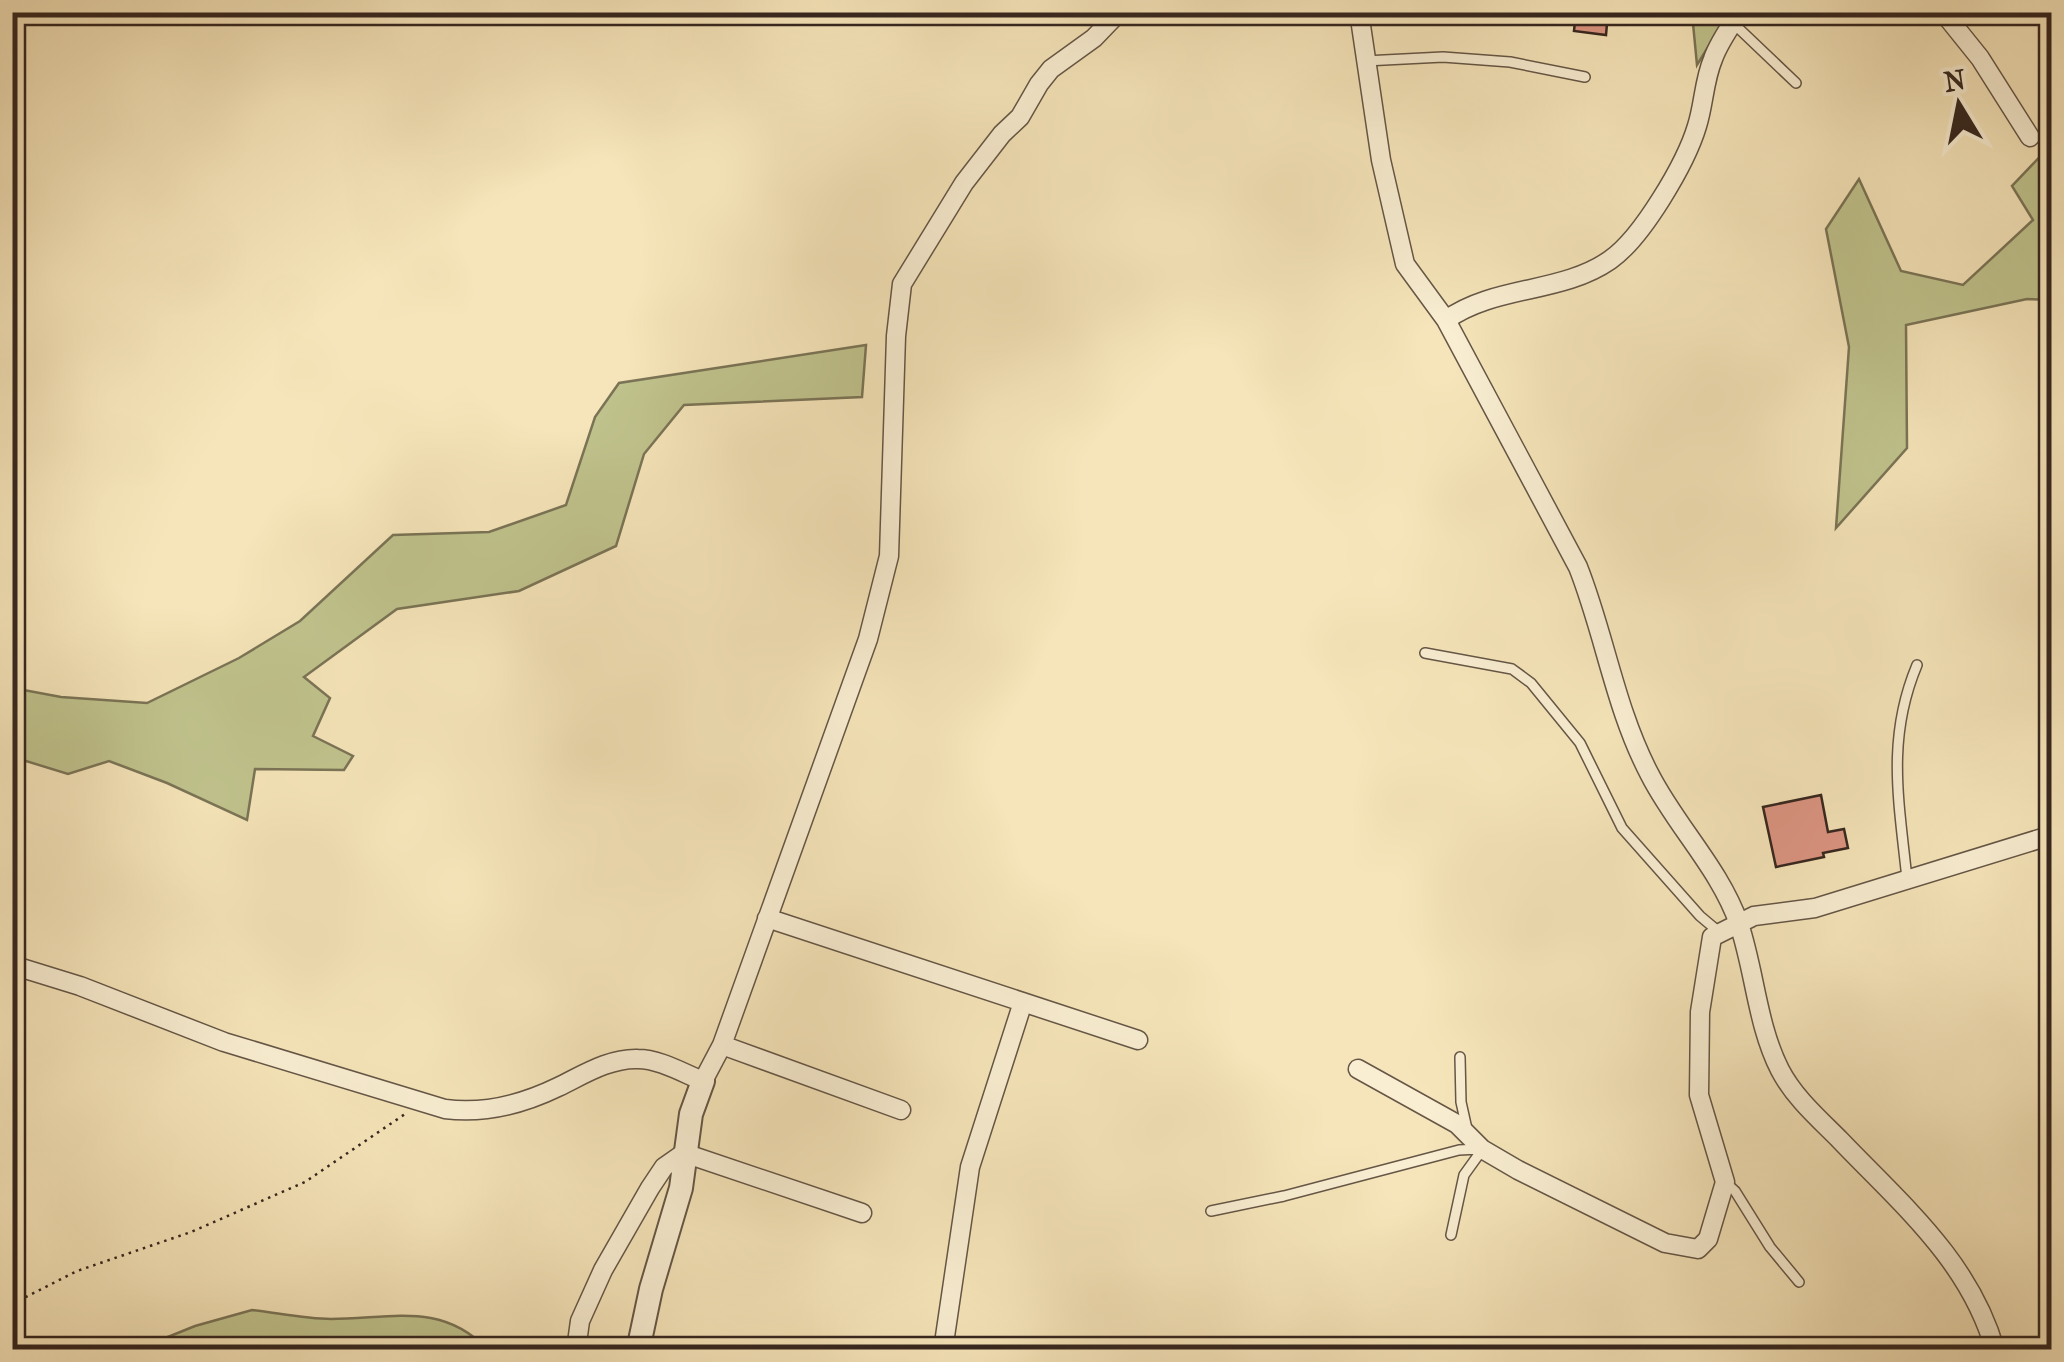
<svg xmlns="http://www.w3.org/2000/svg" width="2064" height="1362" font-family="'IM FELL French Canon',serif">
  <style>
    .green { fill: #c0c38d; stroke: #7a7456; stroke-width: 2.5 }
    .building { fill: #dd9583; stroke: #35261f; stroke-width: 2.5 }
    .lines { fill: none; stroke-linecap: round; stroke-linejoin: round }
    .service-casing { stroke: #655646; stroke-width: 12 }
    .minor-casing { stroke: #655646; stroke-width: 21 }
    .tertiary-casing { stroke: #655646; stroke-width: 26 }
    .path { stroke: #35261f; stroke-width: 2.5; stroke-dasharray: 2.5 5; stroke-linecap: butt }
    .service { stroke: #f9eed2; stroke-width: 9 }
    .minor { stroke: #f9eed2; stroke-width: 18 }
    .tertiary { stroke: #f9eed2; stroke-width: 22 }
  </style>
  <rect width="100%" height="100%" fill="#f6e5ba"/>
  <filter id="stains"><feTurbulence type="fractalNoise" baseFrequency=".002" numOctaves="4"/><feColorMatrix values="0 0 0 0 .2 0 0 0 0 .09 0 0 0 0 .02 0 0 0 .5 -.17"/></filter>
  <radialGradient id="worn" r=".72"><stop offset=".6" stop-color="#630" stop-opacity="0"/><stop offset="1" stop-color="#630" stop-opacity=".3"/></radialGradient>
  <path class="green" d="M 1692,13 L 1729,13 L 1697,65 Z
    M 2051,145 L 2051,300 L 2027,299 L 1906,325 L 1907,448 L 1836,528 L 1849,347 L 1826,229 L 1859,179 L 1901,271 L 1963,285 L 2033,220 L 2012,186 Z
    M 866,345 L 862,397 L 684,405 L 644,454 L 616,546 L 519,591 L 397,609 L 304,677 L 330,698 L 313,736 L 353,756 L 344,770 L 255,769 L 247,820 L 167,783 L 109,761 L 68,774 L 13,757 L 13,688 L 61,697 L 147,703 L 239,658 L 300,621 L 393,535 L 489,532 L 566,505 L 595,417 L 619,383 Z
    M 252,1310 C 278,1313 305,1319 331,1319 C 390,1319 441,1301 487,1349 L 138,1349 L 195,1326 Z"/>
  <path class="building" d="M 1576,12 L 1608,12 L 1606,35 L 1574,31 Z
    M 1821,795 L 1828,832 L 1844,829 L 1848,848 L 1823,853 L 1824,857 L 1776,867 L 1763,807 Z"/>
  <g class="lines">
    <g class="service-casing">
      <path id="service" d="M 1733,23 L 1796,83
        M 1365,61 L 1443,57 L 1510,62 L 1585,77
        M 1425,653 L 1512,669 L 1531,683 L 1580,743 L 1622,828 L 1700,916 L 1719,932
        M 1907,879 C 1899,801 1886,739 1917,665
        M 1460,1057 L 1461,1102 L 1467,1129
        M 1725,1182 L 1735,1191 L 1770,1247 L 1799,1282
        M 1211,1211 L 1284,1196 L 1459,1150 L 1479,1149
        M 1451,1235 L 1464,1175 L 1482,1150"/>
    </g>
    <g class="minor-casing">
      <path id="minor" d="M 1359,12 L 1381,160 L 1405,264 L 1446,320 L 1578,567 C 1605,635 1615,709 1650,775 C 1676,826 1720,869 1739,924 C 1755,972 1757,1025 1780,1070 C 1794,1097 1818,1118 1839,1139 C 1901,1204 1970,1261 1995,1350
        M 1943,12 L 1980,58 L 2030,137
        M 1446,320 C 1495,285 1561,294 1610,260 C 1642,238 1686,163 1697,126 C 1704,104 1704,80 1713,59 C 1719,42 1730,27 1740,12
        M 767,918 L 1138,1040
        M 12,965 L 80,986 L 224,1042 L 445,1109 C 484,1114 523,1104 558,1087 C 583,1075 609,1058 638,1059 C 659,1059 683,1073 703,1081 L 722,1045 L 868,639 L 889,556 L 896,336 L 902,284 L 964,183 L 1002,134 L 1020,117 L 1039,84 L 1051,69 L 1094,38 L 1119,12
        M 722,1045 L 901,1110
        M 1358,1069 L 1457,1124 L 1482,1149 L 1518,1170 L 1665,1243 L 1698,1249 L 1708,1239 L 1725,1182 L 1699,1095 L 1700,1012 L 1712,937 L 1754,916 L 1815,908 L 2052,835
        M 576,1350 L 580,1321 L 603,1270 L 650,1188 L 664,1167 L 684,1153 L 862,1213
        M 943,1350 L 970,1167 L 1023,1002"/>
    </g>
    <g class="tertiary-casing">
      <path id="tertiary" d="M 638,1350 L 651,1289 L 681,1188 L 691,1114 L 703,1081"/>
    </g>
    <path class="path" d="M 12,1304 L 77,1271 L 191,1232 L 305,1182 L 405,1114"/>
    <use href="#service" class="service"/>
    <use href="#minor" class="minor"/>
    <use href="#tertiary" class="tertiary"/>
  </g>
  <rect width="2064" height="1362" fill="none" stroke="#f6e5ba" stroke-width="50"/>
  <rect x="15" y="15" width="2034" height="1332" fill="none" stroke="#35261f" stroke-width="5"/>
  <rect x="25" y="25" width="2014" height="1312" fill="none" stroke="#35261f" stroke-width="2.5"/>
  <g transform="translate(1959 105) rotate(350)" stroke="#f9eed2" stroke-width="8" paint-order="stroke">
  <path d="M0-8L18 38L0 25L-18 38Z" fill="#35261f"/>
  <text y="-15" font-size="28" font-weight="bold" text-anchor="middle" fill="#35261f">N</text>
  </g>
  <rect width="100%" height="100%" filter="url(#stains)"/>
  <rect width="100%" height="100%" fill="url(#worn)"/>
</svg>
